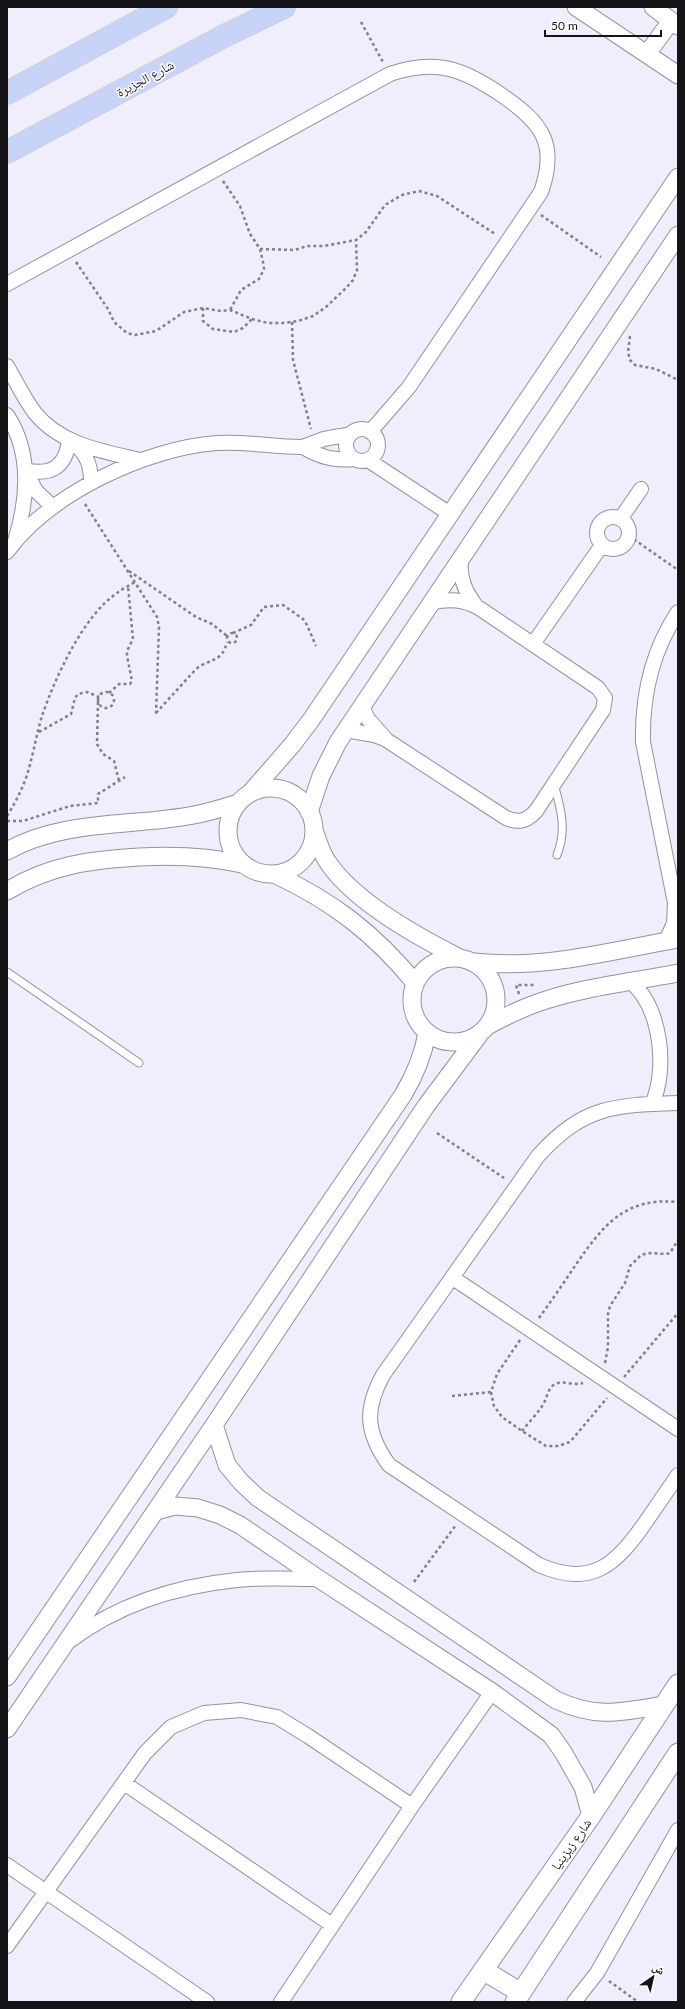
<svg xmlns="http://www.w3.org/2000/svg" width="685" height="2009" font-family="Lato,'Noto Naskh Arabic',sans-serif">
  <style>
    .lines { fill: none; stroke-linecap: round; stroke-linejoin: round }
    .service-casing { stroke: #93919f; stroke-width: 9 }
    .minor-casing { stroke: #93919f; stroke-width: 16 }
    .tertiary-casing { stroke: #93919f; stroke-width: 19 }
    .secondary-casing { stroke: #93919f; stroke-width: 21 }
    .primary-casing { stroke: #d0d0d1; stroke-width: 24 }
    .path { stroke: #817f88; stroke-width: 2.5; stroke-dasharray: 3 3; stroke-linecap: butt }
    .service { stroke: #fff; stroke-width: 7 }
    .minor { stroke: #fff; stroke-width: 14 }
    .tertiary { stroke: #fff; stroke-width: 17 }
    .secondary { stroke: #fff; stroke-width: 19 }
    .primary { stroke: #c8d4f7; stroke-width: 22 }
    .labels { text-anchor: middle; stroke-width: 3; stroke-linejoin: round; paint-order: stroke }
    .street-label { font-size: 13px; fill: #141318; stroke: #fff }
  </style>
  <rect width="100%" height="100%" fill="#f0edfc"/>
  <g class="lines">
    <g class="service-casing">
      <path id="service" d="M 554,784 C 561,809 567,830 557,855
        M 7,972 L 139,1063"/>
    </g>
    <g class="minor-casing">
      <path id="minor" d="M 7,284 L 390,74 C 436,58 464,69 503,96 C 542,123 558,144 541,192 L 409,387 L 370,432
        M 7,366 C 16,381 24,399 35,413 C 61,445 102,451 140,460
        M 7,415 C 32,453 28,499 15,541
        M346 445a16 16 0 1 1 32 0a16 16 0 1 1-32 0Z
        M 73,443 C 87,453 91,466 91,482
        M 303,447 C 320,457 334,461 354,459
        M 368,460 L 450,514
        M 25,470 C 51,476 66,467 69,440
        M 27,474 L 36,491 L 53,507
        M597 533a16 16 0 1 1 32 0a16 16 0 1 1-32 0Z
        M 621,518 L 641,489
        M 7,552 C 49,494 146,448 217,443 C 245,441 273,447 301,447 C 308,446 317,441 324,439 C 333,437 342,436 351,434
        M 461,559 C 459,578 465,591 476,606
        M 533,644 L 602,545
        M 362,706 L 368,719 L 385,738
        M 346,730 L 374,735 L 385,739 L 506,818 C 518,823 526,822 536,811 L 603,710 L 605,698 L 598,688 L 479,608 C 463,599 450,599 432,602
        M 666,941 L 674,923 L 675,903 L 643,742 C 642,695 652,651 678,612
        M 631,982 C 661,1008 668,1069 652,1104
        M 678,1103 C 614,1105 583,1106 538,1156 L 383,1375 C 364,1410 366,1433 389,1465 L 539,1565 C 591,1588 616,1565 645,1523 C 656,1507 667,1491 678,1475
        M 453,1278 L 678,1429
        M 71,1640 C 119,1604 178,1586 237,1580 C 264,1577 292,1579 319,1579
        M 124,1783 L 332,1925
        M 7,1865 L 207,2002
        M 7,1946 L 145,1753 L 171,1727 L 204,1713 L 241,1710 L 277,1717 L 308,1736 L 412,1806
        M 281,2002 L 412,1806 L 492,1692
        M 574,2002 L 597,1973 L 678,1830"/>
    </g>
    <g class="tertiary-casing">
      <path id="tertiary" d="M 576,7 L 678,75
        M 653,7 L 678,26
        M 647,54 L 671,21
        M228 831a43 43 0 1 1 86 0a43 43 0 1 1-86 0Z
        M 251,792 L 292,745 L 311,720 L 678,177
        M 309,812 L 321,776 L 338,742 L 678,235
        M 314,830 C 318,841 321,852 327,861 C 353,901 418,937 460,958
        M 7,851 C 64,819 132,827 194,815 C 209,812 223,808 238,803
        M 274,874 C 332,901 374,933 415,983
        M 7,891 C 50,865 90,860 139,857 C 174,855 207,856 242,864
        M412 1000a42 42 0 1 1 84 0a42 42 0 1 1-84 0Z
        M 474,962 C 542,970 610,951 678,939
        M 489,1025 C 506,1016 522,1008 540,1002 C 584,987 632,982 678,973
        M 214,1425 L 227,1465 L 241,1482 L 258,1498 L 556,1700 C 597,1719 621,1712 664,1705
        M 156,1511 L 175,1506 L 198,1508 L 220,1515 L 240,1525 L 319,1579 L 492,1692 L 551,1735 L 563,1752 L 583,1787 L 591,1816
        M 7,1677 L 403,1095 C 415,1075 423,1056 427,1033
        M 7,1729 L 214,1425 L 426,1106 L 479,1035"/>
    </g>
    <g class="secondary-casing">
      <path id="secondary" d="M 483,1970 L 521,1993
        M 461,2002 L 591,1816 L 678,1684
        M 515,2002 L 678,1753"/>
    </g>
    <g class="primary-casing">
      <path id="primary" d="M 7,93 L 166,7
        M 7,152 L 224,36 L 284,7"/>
    </g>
    <path class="path" d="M 361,22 L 383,62
      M 223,181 L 240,206 L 250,234 L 260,249 L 263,262 L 264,269 L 259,279 L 241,290 L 230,310
      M 541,215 L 601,257
      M 260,249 L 295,250 L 307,246 L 324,246 L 356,240 L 366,232 L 385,205 L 402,195 L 419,191 L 437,196 L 495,234
      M 76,262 L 108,309 L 114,322 L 127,333 L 135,335 L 156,331 L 184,312 L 203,308 L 221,311 L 230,310 L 252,319 L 268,323 L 283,323 L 298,321 L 313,316 L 326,307 L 346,288 L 353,280 L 357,270 L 356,240
      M 203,308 L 203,321 L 213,329 L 234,332 L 243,328 L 252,319
      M 292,322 L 293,360 L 311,429
      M 630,336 L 628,352 L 630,360 L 635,365 L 656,369 L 678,380
      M 85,504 L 157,617 L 159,627 L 156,714
      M 629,536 L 678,570
      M 129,571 L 196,617 L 212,624 L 227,636
      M227 638a5 5 0 1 1 10 0a5 5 0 1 1-10 0Z
      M 233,633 L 251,625 L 264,607 L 283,605 L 303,619 L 307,625 L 316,646
      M98 700a8 8 0 1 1 16 0a8 8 0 1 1-16 0Z
      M 109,693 L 119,684 L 130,684 L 132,681 L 127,656 L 127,651 L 133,639 L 128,586
      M 98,702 L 97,744 L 103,754 L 114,761 L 119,781
      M 156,713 L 196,669 C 210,658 222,663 227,642
      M 39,732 L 71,714 L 75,698 L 78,694 L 87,692 L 99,697
      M 7,816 C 15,803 22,790 27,775 C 33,756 36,736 42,716 C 55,678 83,616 117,593 C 122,589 129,586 135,582
      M 7,821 L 23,821 L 70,806 L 98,803 L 98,794 L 125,777
      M 519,994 L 516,985 L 536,985
      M 437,1133 L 504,1178
      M 539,1318 C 552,1300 565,1281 577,1263 C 604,1224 626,1197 678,1202
      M 520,1340 L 497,1374 L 491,1392 L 494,1406 L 502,1417 L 522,1431 L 546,1446 L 558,1446 L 570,1442 L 607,1398
      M 605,1363 L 608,1347 L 608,1314 L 610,1306 L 625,1283 L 630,1266 L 641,1255 L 648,1253 L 666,1254 L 670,1253 L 678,1240
      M 624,1377 L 678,1313
      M 452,1396 L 491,1392
      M 522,1431 C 529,1422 538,1413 544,1403 C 547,1397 548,1388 555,1384 C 563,1380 574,1386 583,1383
      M 414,1582 L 456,1525
      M 609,1981 L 638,2002"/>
    <use href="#service" class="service"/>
    <use href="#minor" class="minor"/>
    <use href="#tertiary" class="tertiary"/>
    <use href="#secondary" class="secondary"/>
    <use href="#primary" class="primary"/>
  </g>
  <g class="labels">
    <g class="street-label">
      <text transform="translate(145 78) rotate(-28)" y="5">شارع الجزيرة</text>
      <text transform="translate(571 1844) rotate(-55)" y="5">شارع زيزينيا</text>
    </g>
  </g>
  <rect width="685" height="2009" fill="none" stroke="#141318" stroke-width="16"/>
  <g transform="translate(653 1977) rotate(34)" stroke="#ffffff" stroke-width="3" paint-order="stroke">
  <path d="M0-3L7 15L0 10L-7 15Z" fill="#141318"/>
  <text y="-6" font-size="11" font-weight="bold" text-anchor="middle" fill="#141318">ش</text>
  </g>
  <path d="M545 30v6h116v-6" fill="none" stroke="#141318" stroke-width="2"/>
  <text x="551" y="30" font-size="12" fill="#141318" stroke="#ffffff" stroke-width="3" paint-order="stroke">50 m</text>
</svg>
